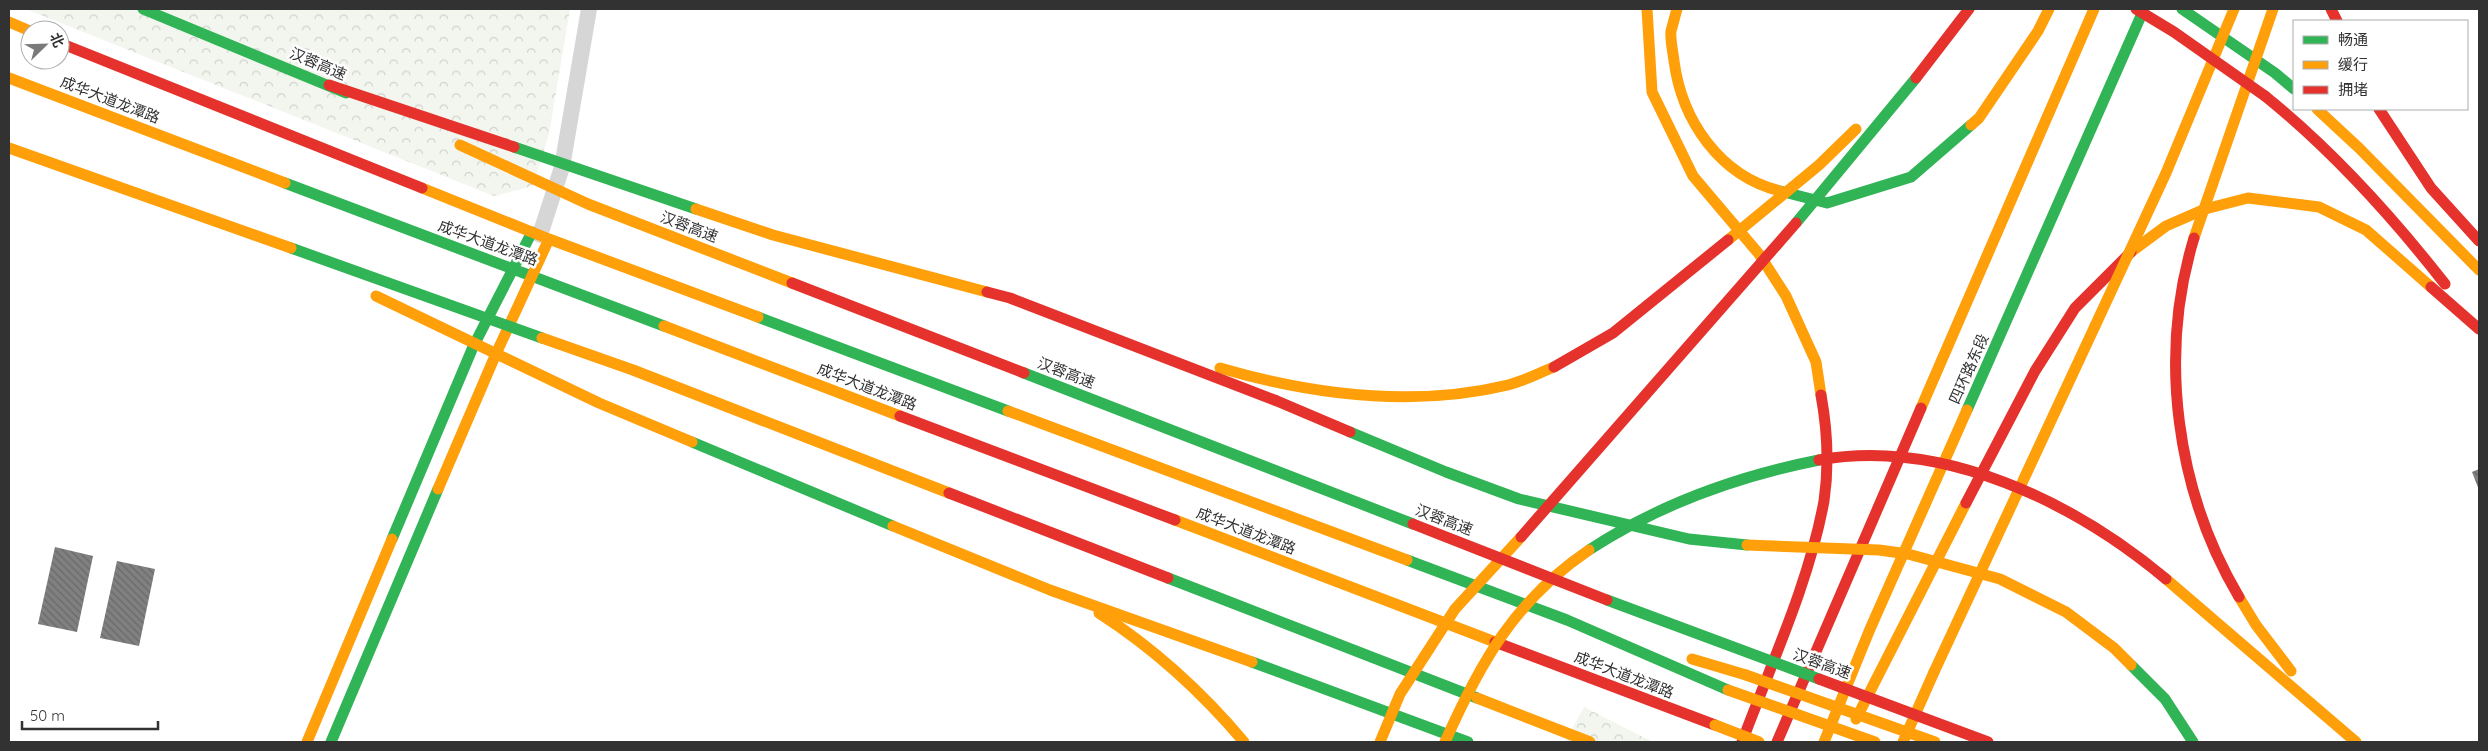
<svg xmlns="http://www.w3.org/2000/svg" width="2488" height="751" font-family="Quicksand,'Noto Sans SC',sans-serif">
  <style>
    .park { fill: url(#park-crowns) }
    .building { fill: url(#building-back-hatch) }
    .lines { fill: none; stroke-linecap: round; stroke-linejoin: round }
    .street { stroke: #d6d6d6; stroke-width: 16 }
    .fast { stroke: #30b455; stroke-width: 11 }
    .slow { stroke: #ff9f0a; stroke-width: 11 }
    .jam { stroke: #e5322d; stroke-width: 11 }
    .fast-bridge { stroke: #30b455; stroke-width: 11 }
    .slow-bridge { stroke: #ff9f0a; stroke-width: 11 }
    .jam-bridge { stroke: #e5322d; stroke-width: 11 }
    .labels { text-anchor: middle; stroke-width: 5; stroke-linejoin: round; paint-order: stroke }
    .street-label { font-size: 15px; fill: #323232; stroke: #fff }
  </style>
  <defs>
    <pattern id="park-crowns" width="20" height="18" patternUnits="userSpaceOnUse" patternTransform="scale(1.25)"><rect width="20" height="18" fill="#f2f6ee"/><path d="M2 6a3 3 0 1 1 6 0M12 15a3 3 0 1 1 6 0" fill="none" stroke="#d0d3cd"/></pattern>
    <pattern id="building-back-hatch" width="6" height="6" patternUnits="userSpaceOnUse" patternTransform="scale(1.25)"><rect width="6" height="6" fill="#808080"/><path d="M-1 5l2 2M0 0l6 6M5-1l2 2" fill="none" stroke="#696969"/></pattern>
  </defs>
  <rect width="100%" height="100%" fill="#fff"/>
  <path class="park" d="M 26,9 L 570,9 L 549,134 L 533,186 L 494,196 Z
    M 1584,707 L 1653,742 L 1565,742 Z"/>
  <path class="building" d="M 2479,469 L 2479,490 L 2472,472 Z
    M 55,547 L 93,556 L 77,632 L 38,624 Z
    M 117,561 L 155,569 L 139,646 L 100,638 Z"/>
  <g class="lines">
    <path class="street" d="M 540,235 L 562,167 L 589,9"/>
    <path class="fast" d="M 2182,9 L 2275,73 L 2294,89
      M 285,183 L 664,326
      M 1780,191 L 1827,203 L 1911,177 L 1971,125
      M 758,317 L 1008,411
      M 1967,410 L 2144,9
      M 392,539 L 473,347 L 532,232
      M 1407,560 L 1567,620 L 1728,690
      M 331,742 L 438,489"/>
    <path class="slow" d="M 1647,9 L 1652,92 L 1693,176 L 1759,254 L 1786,296 L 1816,362 L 1821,395
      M 1677,9 C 1675,16 1673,24 1671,31 C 1670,40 1673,52 1674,61 C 1682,121 1720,176 1780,191
      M 9,22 L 30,31
      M 9,78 L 285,183
      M 2317,109 L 2359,148 L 2479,270
      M 1971,125 L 1979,118 L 2038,31 L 2049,9
      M 422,188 L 549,239 L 758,317
      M 2131,252 L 2166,226 L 2205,209 L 2248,198 L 2319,207 L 2366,230 L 2431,287
      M 664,326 L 900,416
      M 1220,368 C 1313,395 1413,408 1508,385 C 1524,381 1539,373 1554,367
      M 1921,408 L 2094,9
      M 1008,411 L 1407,560
      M 438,489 L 495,356 L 549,239
      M 1175,520 L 1495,642
      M 1099,613 C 1155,649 1201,691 1244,742
      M 1692,659 L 1746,675
      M 1934,672 L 2095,326
      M 1856,719 L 1966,503
      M 307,742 L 392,539
      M 1824,742 L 1870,629 L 1967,410"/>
    <path class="jam" d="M 2331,9 L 2337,21
      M 60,43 L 422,188
      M 2265,96 C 2333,151 2391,215 2445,284
      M 2379,109 L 2431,188 L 2479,241
      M 2431,287 L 2479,329
      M 900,416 L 1175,520
      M 1966,503 L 2035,371 L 2075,308 L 2131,252
      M 1495,642 L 1715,725
      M 1742,742 C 1771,664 1809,583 1824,501 C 1829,467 1827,428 1821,395
      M 1777,742 L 1921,408"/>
    <path class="fast-bridge" d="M 143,9 L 346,93
      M 514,147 L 696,209
      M 1796,223 L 1916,78
      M 291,248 L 542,338
      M 1024,373 L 1413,524
      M 1350,432 L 1446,472 L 1519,499 L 1689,539 L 1747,545
      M 692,442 L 893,526
      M 1589,550 C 1658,505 1739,476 1819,460
      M 1168,578 L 1477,698
      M 1607,600 L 1819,679
      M 1252,662 L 1468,742
      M 2131,665 L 2165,699 L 2193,742"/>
    <path class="slow-bridge" d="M 460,145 L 588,204 L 792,283
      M 9,148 L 291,248
      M 696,209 L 773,235 L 987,292
      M 2194,238 L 2273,9
      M 1728,240 L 1819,165 L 1856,129
      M 376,296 L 599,403 L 692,442
      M 2095,326 L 2166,173 L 2234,9
      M 542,338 L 633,370 L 949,493
      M 893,526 L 1050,590 L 1252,662
      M 1747,545 L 1879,550 L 1908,554 L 2000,579 L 2066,612 L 2114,648 L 2131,665
      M 2166,579 L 2356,742
      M 2239,597 L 2256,625 L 2291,671
      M 1746,675 L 1935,742
      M 1728,690 L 1875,742
      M 1477,698 L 1590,742
      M 1715,725 L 1759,742
      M 1380,742 L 1400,694 L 1455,609 L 1521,537
      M 1445,742 C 1480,663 1515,600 1589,550
      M 1903,742 L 1934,672"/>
    <path class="jam-bridge" d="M 2136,9 L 2174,32 L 2265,96
      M 1916,78 L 1969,9
      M 329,85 L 514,147
      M 2194,238 C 2158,356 2176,491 2239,597
      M 792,283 L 1024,373
      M 987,292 L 1010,298 L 1277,401 L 1350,432
      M 1554,367 L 1613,333 L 1728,240
      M 1819,460 C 1943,438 2074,502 2166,579
      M 949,493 L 1168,578
      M 1413,524 L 1607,600
      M 1521,537 L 1796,223
      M 1819,679 L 1988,742"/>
  </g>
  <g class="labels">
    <g class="street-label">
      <text transform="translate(318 64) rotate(23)" y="5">汉蓉高速</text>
      <text transform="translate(110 100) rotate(21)" y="5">成华大道龙潭路</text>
      <text transform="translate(689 227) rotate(21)" y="5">汉蓉高速</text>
      <text transform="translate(488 243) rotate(20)" y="5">成华大道龙潭路</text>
      <text transform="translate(1969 369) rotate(-66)" y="5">四环路东段</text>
      <text transform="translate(1066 373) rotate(21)" y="5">汉蓉高速</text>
      <text transform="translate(867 387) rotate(21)" y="5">成华大道龙潭路</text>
      <text transform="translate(1444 520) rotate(21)" y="5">汉蓉高速</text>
      <text transform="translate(1246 531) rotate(21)" y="5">成华大道龙潭路</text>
      <text transform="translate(1822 664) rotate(20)" y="5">汉蓉高速</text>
      <text transform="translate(1624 675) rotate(21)" y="5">成华大道龙潭路</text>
    </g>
  </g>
  <rect width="2488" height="751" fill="none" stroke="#323232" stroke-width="20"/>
  <rect x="2293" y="20" width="175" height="90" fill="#ffffff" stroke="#adadad"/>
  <rect x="2303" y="36" width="25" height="8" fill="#30b455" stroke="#adadad"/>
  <text x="2338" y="45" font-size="15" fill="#323232">畅通</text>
  <rect x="2303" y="61" width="25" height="8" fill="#ff9f0a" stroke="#adadad"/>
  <text x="2338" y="70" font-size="15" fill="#323232">缓行</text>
  <rect x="2303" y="86" width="25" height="8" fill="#e5322d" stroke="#adadad"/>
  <text x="2338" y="95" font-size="15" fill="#323232">拥堵</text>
  <g transform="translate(45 45) rotate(67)"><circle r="24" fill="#ffffff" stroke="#adadad"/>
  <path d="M0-4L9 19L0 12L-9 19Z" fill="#7a7a7a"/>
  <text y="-8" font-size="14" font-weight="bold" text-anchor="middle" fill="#323232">北</text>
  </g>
  <path d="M22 721v8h136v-8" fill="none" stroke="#323232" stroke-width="2.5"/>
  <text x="30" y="721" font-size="15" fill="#323232" stroke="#ffffff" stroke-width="4" paint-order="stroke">50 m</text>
</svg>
